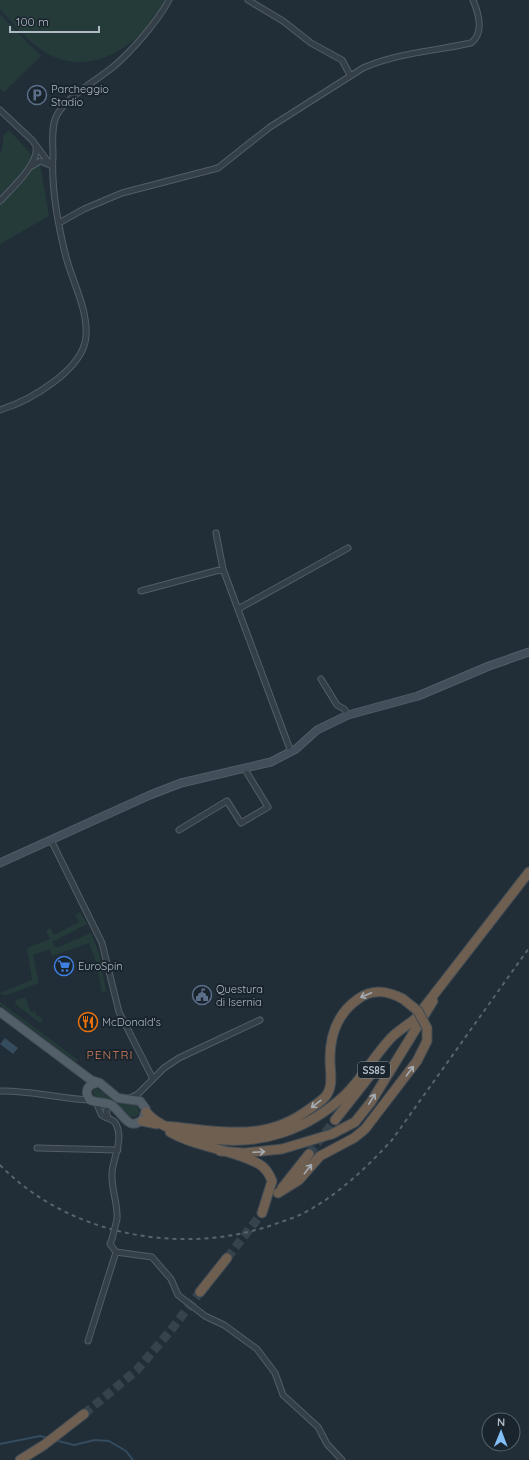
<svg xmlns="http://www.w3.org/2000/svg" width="529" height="1460" font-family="Quicksand,sans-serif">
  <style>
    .green { fill: #243b39 }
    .water { fill: #354c5f }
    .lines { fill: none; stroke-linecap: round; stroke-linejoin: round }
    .stream { stroke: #354c5f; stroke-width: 2 }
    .highway-tunnel { stroke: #36434d; stroke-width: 9; stroke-dasharray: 9 4.5; stroke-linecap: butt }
    .street-casing { stroke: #525d66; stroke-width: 7 }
    .secondary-casing { stroke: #525d66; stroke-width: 9 }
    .primary-casing { stroke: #414b55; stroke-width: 10 }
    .highway-casing { stroke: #3f4a53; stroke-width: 11 }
    .street { stroke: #343f48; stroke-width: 5 }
    .secondary { stroke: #424f5b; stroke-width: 7 }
    .primary { stroke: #525f68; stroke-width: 8 }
    .highway { stroke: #6e5f51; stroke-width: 9 }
    .rail { stroke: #56646f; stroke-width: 2; stroke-dasharray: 4 4; stroke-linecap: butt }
    .street-bridge-casing { stroke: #525d66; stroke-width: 7; stroke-linecap: butt }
    .highway-bridge-casing { stroke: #3f4a53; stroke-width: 11; stroke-linecap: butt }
    .street-bridge { stroke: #343f48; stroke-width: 5 }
    .highway-bridge { stroke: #6e5f51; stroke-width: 9 }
    .oneway { stroke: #a5acb4 }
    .labels { text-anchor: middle; stroke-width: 4; stroke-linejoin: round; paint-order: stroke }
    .shield { fill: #1a242d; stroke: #828d97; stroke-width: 1 }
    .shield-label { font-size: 10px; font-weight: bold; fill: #afbac5 }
    .poi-label { font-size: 11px; fill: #afbac5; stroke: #1a242d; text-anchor: start }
    .neighbourhood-label { font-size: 12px; letter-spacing: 1px; fill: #d1805d; stroke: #1a242d }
  </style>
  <rect width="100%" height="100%" fill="#212e38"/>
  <path class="green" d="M 0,0 L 165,0 C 144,42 95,79 48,54 C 29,44 15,25 0,10 Z
    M 0,14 L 41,56 L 4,92 L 0,89 Z
    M 9,130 L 40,164 L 49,216 L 0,244 L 0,155 L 3,144 L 3,136 Z
    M 80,912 L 87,924 L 52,942 L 56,948 L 91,933 L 99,953 L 106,991 L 102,993 L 97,964 L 89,943 L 52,956 L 50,949 L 33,955 L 39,983 L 7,995 L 1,994 L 0,993 L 32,980 L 27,948 L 50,939 L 46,931 L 50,928 L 54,935 L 79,922 L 75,915 Z
    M 25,997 L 31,1012 L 35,1011 L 37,1017 L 39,1016 L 43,1021 L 40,1023 L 15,1004 L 16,1000 Z
    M 0,1002 L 78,1060 L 76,1062 L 0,1005 Z
    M 96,1088 L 117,1101 L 136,1104 L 139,1108 L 139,1113 L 136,1117 L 130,1117 L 116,1103 L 94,1097 L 93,1091 Z"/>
  <path class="water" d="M 5,1038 L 18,1048 L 13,1054 L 0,1044 Z"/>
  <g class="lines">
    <path class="stream" d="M 54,1440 L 74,1445 L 95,1440 L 109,1441 L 126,1451 L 133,1460
      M 0,1444 L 40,1436 L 48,1438"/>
    <path class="highway-tunnel" d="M 309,1154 L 335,1120
      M 227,1258 L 262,1213
      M 84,1414 L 137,1370 L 171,1330 L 200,1292"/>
    <g class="street-casing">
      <path id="street" d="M 248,0 L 283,21 L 311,43 L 342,60 L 350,75
        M 0,110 L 32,140 L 52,167
        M 32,166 L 40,161 L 50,165
        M 0,201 C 11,189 39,164 36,147
        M 59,223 L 84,209 L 122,193 L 218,168 L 270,127 L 363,68 C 397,53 435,51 471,43 C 484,33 479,14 473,0
        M 0,410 C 29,401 84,370 86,336 C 88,310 73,283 66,257 C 58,225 51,189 53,156 C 53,143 51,128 56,117 C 64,98 97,80 113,67 C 131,52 158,21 169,0
        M 216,533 L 223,569 L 291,752
        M 141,591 L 223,569
        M 238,609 L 348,548
        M 321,679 L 337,705 L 344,709 L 348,715
        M 179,830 L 227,801 L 241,823 L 268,807 L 244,768
        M 51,840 L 102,943 L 119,1012 L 153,1079
        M 0,1091 C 30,1090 60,1099 90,1100
        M 130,1098 L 138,1094 L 164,1068 L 179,1058 L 260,1020
        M 96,1102 L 101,1114 C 105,1119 113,1118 116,1124 C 124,1140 113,1157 112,1173 C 111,1189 118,1203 117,1219
        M 108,1118 L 106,1111 L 111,1105
        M 37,1148 L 118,1150
        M 112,1239 L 110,1244 L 116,1252 L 152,1257 L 171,1279 L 178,1295 L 205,1316 L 224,1325 L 257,1349 L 275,1373 L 283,1395 L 318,1427 L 327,1444 L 342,1460
        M 88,1341 L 116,1252"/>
    </g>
    <g class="secondary-casing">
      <path id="secondary" d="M 0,863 L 150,795 L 181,783 L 271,762 L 296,749 L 317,730 L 348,715 L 418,696 L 489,666 L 529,652"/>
    </g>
    <g class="primary-casing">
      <path id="primary" d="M 0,1012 L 91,1080 L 100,1083 L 118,1098 L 140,1101 L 146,1109 L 143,1119 C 128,1133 123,1112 111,1105 C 105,1102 97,1103 90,1100 C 84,1092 87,1085 96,1083"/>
    </g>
    <g class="highway-casing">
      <path id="highway" d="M 415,1019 L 529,872
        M 146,1112 C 160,1128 186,1135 207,1138 C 259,1147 308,1130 346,1094 C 364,1076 377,1051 394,1035 C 400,1030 407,1025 414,1020
        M 335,1120 L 372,1073
        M 142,1121 L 157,1124
        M 165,1126 C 217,1130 262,1144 308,1110 C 314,1106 320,1102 325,1097 C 334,1087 330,1072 330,1059 C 330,1035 338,1013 358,999 C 373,988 388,991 403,999
        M 170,1132 C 198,1148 232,1149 259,1164 C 266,1168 269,1173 272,1181 L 262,1213
        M 220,1151 L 244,1153 L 282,1149 L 332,1134 L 355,1122 L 371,1102 L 433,1001
        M 282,1188 L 309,1154
        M 278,1193 L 299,1180 L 320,1156 L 354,1138 L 365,1129 L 417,1061 L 427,1041 L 427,1028
        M 200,1292 L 227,1258
        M 20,1460 L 44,1445 L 84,1414"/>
    </g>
    <use href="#street" class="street"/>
    <use href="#secondary" class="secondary"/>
    <use href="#primary" class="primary"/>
    <use href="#highway" class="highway"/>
    <path class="rail" d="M 0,1165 C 70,1237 186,1257 278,1223 C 287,1220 296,1217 304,1213 C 338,1195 366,1168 392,1140 L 529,948"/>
    <g class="street-bridge-casing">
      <path id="street-bridge" d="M 112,1239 L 117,1219"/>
    </g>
    <g class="highway-bridge-casing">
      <path id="highway-bridge" d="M 403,999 L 418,1011 L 427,1028"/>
    </g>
    <use href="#street-bridge" class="street-bridge"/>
    <use href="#highway-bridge" class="highway-bridge"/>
  </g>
  <defs><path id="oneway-shaft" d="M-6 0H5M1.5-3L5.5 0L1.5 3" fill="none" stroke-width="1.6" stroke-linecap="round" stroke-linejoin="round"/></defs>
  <g class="oneway">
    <use href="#oneway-shaft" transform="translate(366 995) rotate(157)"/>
    <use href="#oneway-shaft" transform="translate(410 1071) rotate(-53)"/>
    <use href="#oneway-shaft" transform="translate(372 1099) rotate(-58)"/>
    <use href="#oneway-shaft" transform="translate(316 1104) rotate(142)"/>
    <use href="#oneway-shaft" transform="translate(259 1152) rotate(-3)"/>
    <use href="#oneway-shaft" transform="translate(308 1169) rotate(-52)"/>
  </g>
  <defs>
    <g id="parking-ring" transform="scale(1)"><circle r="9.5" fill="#1a242d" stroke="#5c6f8a" stroke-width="1.5"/><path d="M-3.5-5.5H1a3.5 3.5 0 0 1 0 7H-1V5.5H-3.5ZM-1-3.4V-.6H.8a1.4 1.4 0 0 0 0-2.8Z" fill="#5c6f8a"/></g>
    <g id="supermarket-ring" transform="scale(1)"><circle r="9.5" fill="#1a242d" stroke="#3f7fe0" stroke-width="1.5"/><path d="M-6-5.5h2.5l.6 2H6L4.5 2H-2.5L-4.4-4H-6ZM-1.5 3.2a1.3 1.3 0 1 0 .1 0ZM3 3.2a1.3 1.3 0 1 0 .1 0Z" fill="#3f7fe0"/></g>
    <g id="civic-ring" transform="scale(1)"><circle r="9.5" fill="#1a242d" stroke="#5c6f8a" stroke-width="1.5"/><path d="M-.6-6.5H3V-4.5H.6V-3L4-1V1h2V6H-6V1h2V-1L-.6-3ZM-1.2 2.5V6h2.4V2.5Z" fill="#5c6f8a"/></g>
    <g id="restaurant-ring" transform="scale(1)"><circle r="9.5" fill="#1a242d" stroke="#e8710a" stroke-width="1.5"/><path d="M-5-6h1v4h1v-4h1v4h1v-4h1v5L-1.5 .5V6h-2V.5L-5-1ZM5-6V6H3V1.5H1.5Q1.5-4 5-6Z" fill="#e8710a"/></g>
  </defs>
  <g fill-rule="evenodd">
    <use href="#parking-ring" x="37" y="95"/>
    <use href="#supermarket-ring" x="64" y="966"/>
    <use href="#civic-ring" x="202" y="995"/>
    <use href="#restaurant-ring" x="88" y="1022"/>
  </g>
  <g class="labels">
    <rect class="shield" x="358" y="1062" width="32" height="16" rx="3"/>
    <g class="shield-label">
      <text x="374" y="1074">SS85</text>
    </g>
    <g class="poi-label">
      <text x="51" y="93">Parcheggio<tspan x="51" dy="13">Stadio</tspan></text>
      <text x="78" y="970">EuroSpin</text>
      <text x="216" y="993">Questura<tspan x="216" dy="13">di Isernia</tspan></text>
      <text x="102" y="1026">McDonald's</text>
    </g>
    <g class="neighbourhood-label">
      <text x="110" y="1059">PENTRI</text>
    </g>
  </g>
  <g transform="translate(501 1432) rotate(1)"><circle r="19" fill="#1a242d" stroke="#56606a"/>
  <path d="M0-3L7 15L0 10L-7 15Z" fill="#83bff6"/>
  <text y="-6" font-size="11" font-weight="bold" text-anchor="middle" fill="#afbac5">N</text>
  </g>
  <path d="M10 26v6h89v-6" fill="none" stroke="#afbac5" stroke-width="2"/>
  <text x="16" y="26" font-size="12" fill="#afbac5" stroke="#1a242d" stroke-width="3" paint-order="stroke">100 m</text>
</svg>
